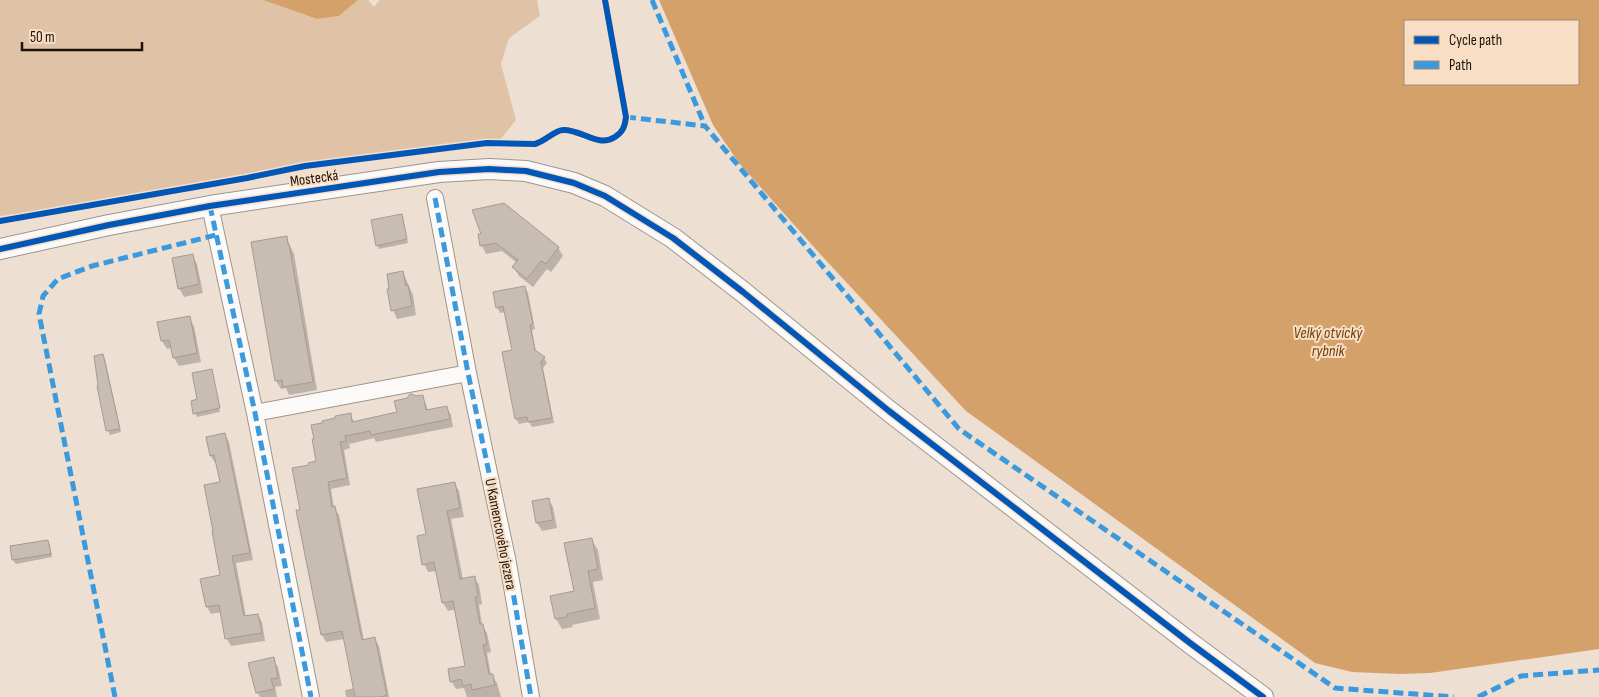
<svg xmlns="http://www.w3.org/2000/svg" width="1599" height="697" font-family="'Sofia Sans Condensed',sans-serif">
  <style>
    .green { fill: #e0c2a7 }
    .water { fill: #d5a16a; fill-rule: evenodd }
    .shadow { fill: #0003 }
    .building { fill: #c8bdb3; stroke: #a69b92 }
    .lines { fill: none; stroke-linecap: round; stroke-linejoin: round }
    .minor-casing { stroke: #9f958b; stroke-width: 18 }
    .tertiary-casing { stroke: #9f958b; stroke-width: 22 }
    .minor { stroke: #fcfaf8; stroke-width: 16 }
    .tertiary { stroke: #fcfaf8; stroke-width: 20 }
    .quiet { stroke: #3b9add; stroke-width: 5; stroke-dasharray: 10 5; stroke-linecap: butt }
    .cycleway-casing { stroke: #f9dec6; stroke-width: 9 }
    .cycleway { stroke: #0057b8; stroke-width: 6 }
    .labels { text-anchor: middle; stroke-width: 4; stroke-linejoin: round; paint-order: stroke }
    .street-label { font-size: 15px; fill: #1b1209; stroke: #f9dec6 }
    .water-label { font-size: 16px; font-style: italic; fill: #6f4107; stroke: #f9dec6 }
  </style>
  <rect width="100%" height="100%" fill="#eddfd2"/>
  <path class="green" d="M 0,0 L 263,0 L 317,19 L 339,16 L 358,0 L 368,0 L 374,7 L 380,0 L 537,0 L 540,16 L 509,38 L 501,64 L 516,120 L 499,141 L 336,161 L 227,177 L 19,214 L 0,216 Z"/>
  <path class="water" d="M 263,0 L 358,0 L 339,16 L 317,19 Z
    M 659,0 L 1599,0 L 1599,649 L 1430,673 L 1401,674 L 1352,672 L 1315,663 L 966,411 L 821,255 L 739,163 L 713,125 ZM 1578,21 L 1578,84 L 1405,84 L 1405,21 Z"/>
  <path class="shadow" d="M 401,215 L 403,219 L 408,243 L 379,249 L 377,245 Z
    M 480,235 L 558,247 L 563,256 L 551,272 L 547,269 L 533,287 L 519,276 L 514,268 L 517,263 L 502,251 L 486,254 L 482,246 Z
    M 286,237 L 294,254 L 317,390 L 289,395 L 286,388 L 281,389 L 276,381 Z
    M 192,255 L 197,264 L 203,293 L 184,297 L 179,288 Z
    M 403,272 L 413,295 L 416,315 L 397,319 L 393,310 Z
    M 525,288 L 528,293 L 535,329 L 532,330 L 536,352 L 544,358 L 547,363 L 543,368 L 554,423 L 532,427 L 529,422 L 519,424 L 516,419 L 504,353 L 514,351 L 506,312 L 500,313 L 497,307 Z
    M 189,317 L 194,326 L 201,362 L 179,366 L 174,358 L 172,348 L 167,349 L 162,341 Z
    M 103,355 L 105,359 L 121,432 L 110,435 L 108,431 Z
    M 211,373 L 220,412 L 197,417 L 195,413 L 199,400 Z
    M 422,396 L 426,404 L 428,411 L 446,407 L 451,415 L 453,427 L 376,442 L 374,438 L 349,444 L 350,448 L 344,450 L 350,485 L 331,489 L 334,508 L 339,515 L 364,640 L 374,638 L 379,646 L 389,697 L 346,697 L 345,690 L 355,688 L 344,639 L 326,642 L 322,635 L 302,511 L 310,466 L 318,462 L 350,415 L 355,423 L 398,413 L 416,398 Z
    M 225,434 L 229,442 L 253,560 L 236,563 L 246,617 L 258,615 L 262,622 L 265,641 L 231,646 L 227,639 L 221,612 L 211,614 L 207,607 L 221,576 L 222,483 L 217,463 L 215,463 L 211,456 Z
    M 454,483 L 459,491 L 464,517 L 451,519 L 463,579 L 474,577 L 479,585 L 482,604 L 479,605 L 482,625 L 487,633 L 491,652 L 487,653 L 491,675 L 497,683 L 501,697 L 467,697 L 464,688 L 456,689 L 451,681 L 467,667 L 456,609 L 448,611 L 443,603 L 437,571 L 428,572 L 424,564 L 427,535 Z
    M 548,499 L 553,507 L 557,528 L 542,531 L 537,523 Z
    M 591,539 L 598,550 L 603,580 L 593,582 L 600,619 L 572,625 L 573,627 L 562,629 L 556,619 L 552,597 L 575,592 Z
    M 47,541 L 50,545 L 52,557 L 16,564 L 13,560 L 11,547 Z
    M 273,659 L 278,667 L 282,686 L 275,687 L 277,697 L 260,697 L 257,692 Z"/>
  <path class="building" d="M 504,203 L 559,247 L 546,264 L 541,261 L 527,279 L 512,267 L 518,260 L 496,243 L 480,246 L 478,234 L 481,234 L 472,210 Z
    M 402,214 L 407,239 L 376,246 L 371,220 Z
    M 287,236 L 288,244 L 289,244 L 313,382 L 283,387 L 282,380 L 275,381 L 251,242 Z
    M 193,254 L 199,284 L 178,289 L 172,258 Z
    M 403,271 L 406,286 L 408,285 L 412,306 L 391,311 L 387,289 L 389,289 L 387,274 Z
    M 525,286 L 533,324 L 530,325 L 535,350 L 545,357 L 541,362 L 552,418 L 528,422 L 527,417 L 515,419 L 502,352 L 512,350 L 503,306 L 496,308 L 493,292 Z
    M 190,316 L 197,353 L 173,358 L 169,340 L 161,341 L 157,322 Z
    M 103,354 L 120,429 L 106,431 L 97,386 L 98,385 L 94,356 Z
    M 212,369 L 220,408 L 193,414 L 191,401 L 197,399 L 192,373 Z
    M 410,394 L 412,394 L 416,396 L 423,395 L 426,410 L 447,406 L 450,419 L 371,435 L 370,431 L 345,436 L 346,441 L 340,442 L 347,478 L 328,482 L 332,507 L 335,506 L 362,640 L 375,637 L 387,695 L 381,697 L 355,697 L 342,631 L 321,635 L 296,510 L 300,510 L 292,468 L 309,465 L 308,463 L 316,461 L 312,439 L 314,439 L 311,425 L 322,423 L 322,421 L 335,418 L 335,416 L 351,413 L 352,422 L 397,412 L 394,401 L 407,398 Z
    M 225,433 L 250,553 L 232,556 L 244,616 L 258,614 L 262,633 L 225,639 L 219,605 L 206,607 L 200,579 L 220,575 L 212,531 L 213,531 L 204,485 L 220,482 L 214,455 L 210,456 L 206,437 Z
    M 455,482 L 460,508 L 447,511 L 460,579 L 475,576 L 478,596 L 475,597 L 480,624 L 483,624 L 487,644 L 483,645 L 489,674 L 493,674 L 495,685 L 472,690 L 471,684 L 463,686 L 461,679 L 450,682 L 448,669 L 465,666 L 453,601 L 442,603 L 434,562 L 422,565 L 417,536 L 426,534 L 417,489 Z
    M 549,498 L 553,520 L 536,523 L 532,501 Z
    M 592,538 L 598,569 L 588,571 L 595,608 L 567,614 L 567,617 L 555,619 L 550,596 L 574,591 L 564,543 Z
    M 48,540 L 51,554 L 12,560 L 10,546 Z
    M 274,657 L 278,678 L 271,679 L 274,689 L 256,693 L 248,663 Z"/>
  <g class="lines">
    <g class="minor-casing">
      <path id="minor" d="M 435,198 L 468,373 L 508,563 L 531,697
        M 210,206 L 255,413 L 311,697
        M 255,413 L 468,373"/>
    </g>
    <g class="tertiary-casing">
      <path id="tertiary" d="M 0,249 L 109,225 L 210,206 L 439,172 L 489,169 L 526,171 L 574,183 L 605,196 L 673,238 L 743,292 L 889,411 L 1190,643 L 1263,697"/>
    </g>
    <use href="#minor" class="minor"/>
    <use href="#tertiary" class="tertiary"/>
    <path class="quiet" d="M 652,0 L 705,126
      M 626,117 L 705,126 L 959,429 L 1335,688 L 1454,697
      M 435,198 L 468,373 L 508,563 L 531,697
      M 210,206 L 255,413 L 311,697
      M 115,697 L 39,314 L 43,296 L 58,279 L 92,266 L 216,235
      M 1478,697 L 1521,676 L 1599,670"/>
    <g class="cycleway-casing">
      <path id="cycleway" d="M 0,221 L 247,178 L 305,166 L 487,143 L 535,144 C 546,141 555,130 563,130 C 581,129 598,148 615,137 C 623,132 625,126 626,117 L 605,0
        M 0,249 L 109,225 L 210,206 L 439,172 L 489,169 L 526,171 L 574,183 L 605,196 L 673,238 L 743,292 L 889,411 L 1190,643 L 1263,697"/>
    </g>
    <use href="#cycleway" class="cycleway"/>
  </g>
  <g class="labels">
    <g class="street-label">
      <text transform="translate(314 178) rotate(-8)" y="5">Mostecká</text>
      <text transform="translate(501 534) rotate(79)" y="5">U Kamencového jezera</text>
    </g>
    <g class="water-label">
      <text x="1328" y="338">Velký otvický<tspan x="1328" dy="18">rybník</tspan></text>
    </g>
  </g>
  <rect x="1404" y="20" width="175" height="65" fill="#f9dec6" stroke="#a08c7a"/>
  <rect x="1414" y="36" width="25" height="8" fill="#0057b8" stroke="#a08c7a"/>
  <text x="1449" y="45" font-size="15" fill="#1b1209">Cycle path</text>
  <rect x="1414" y="61" width="25" height="8" fill="#3b9add" stroke="#a08c7a"/>
  <text x="1449" y="70" font-size="15" fill="#1b1209">Path</text>
  <path d="M22 42v8h120v-8" fill="none" stroke="#1b1209" stroke-width="2.5"/>
  <text x="30" y="42" font-size="15" fill="#1b1209" stroke="#f9dec6" stroke-width="4" paint-order="stroke">50 m</text>
</svg>
